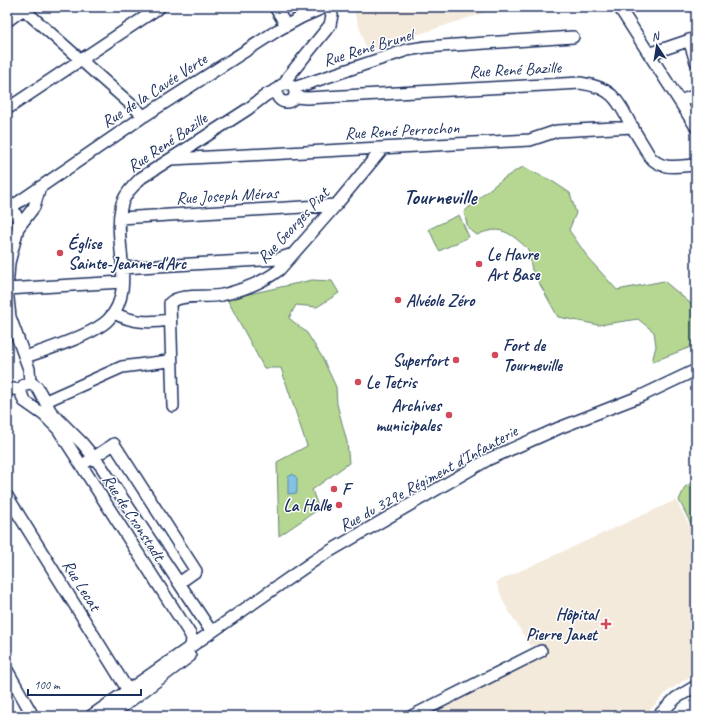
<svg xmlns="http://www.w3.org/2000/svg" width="703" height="723" font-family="Caveat,sans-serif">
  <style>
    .built { fill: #f4eadc }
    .green { fill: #b5d791; stroke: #688378 }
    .water { fill: #84c2e4; stroke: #5a87ae }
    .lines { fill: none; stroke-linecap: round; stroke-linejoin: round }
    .minor-casing { stroke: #1b2f5e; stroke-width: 14 }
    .minor { stroke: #fff; stroke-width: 11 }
    .poi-dot { fill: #d1495b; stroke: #fff; stroke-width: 1.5 }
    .labels { text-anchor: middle; stroke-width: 3; stroke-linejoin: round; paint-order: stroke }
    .street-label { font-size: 17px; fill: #1b2f5e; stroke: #fff }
    .poi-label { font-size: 17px; font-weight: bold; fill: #1b2f5e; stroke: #fff; text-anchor: start }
    .district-label { font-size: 21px; font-weight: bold; fill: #1b2f5e; stroke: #fff }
  </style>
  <rect width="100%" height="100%" fill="#fff"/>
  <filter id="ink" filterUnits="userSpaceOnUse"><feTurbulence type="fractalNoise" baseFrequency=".025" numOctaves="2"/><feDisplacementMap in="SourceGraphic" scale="8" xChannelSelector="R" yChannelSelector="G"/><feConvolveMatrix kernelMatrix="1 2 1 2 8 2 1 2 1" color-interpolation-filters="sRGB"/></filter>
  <g filter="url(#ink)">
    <path class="built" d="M 356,7 L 502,7 L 367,51 L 353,8 Z
      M 676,500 L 696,538 L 696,673 L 668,691 L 644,716 L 435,716 L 434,711 L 539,648 L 533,645 L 530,646 L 504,603 L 496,582 Z"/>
    <path class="green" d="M 523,167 L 552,181 L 570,193 L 576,213 L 569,230 L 589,259 L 617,290 L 664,281 L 696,308 L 696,345 L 652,362 L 656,346 L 654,332 L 638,319 L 599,325 L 558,317 L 532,270 L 528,249 C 510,233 501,224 477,235 L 468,228 L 464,212 C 482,195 501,178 523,167 Z
      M 459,215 L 469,237 L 439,251 L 429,229 Z
      M 312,280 L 332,281 L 339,293 L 317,307 L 296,305 L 289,318 L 307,333 L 322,357 L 336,387 L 337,404 L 347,442 L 349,463 L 312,490 L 319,509 L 279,536 L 277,462 L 307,446 L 281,368 L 264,368 L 227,299 Z
      M 696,480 L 696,524 L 692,526 L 679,500 L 685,487 Z"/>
    <path class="water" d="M 293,474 L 297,478 L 297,493 L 288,494 L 288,477 Z"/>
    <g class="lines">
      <g class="minor-casing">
        <path id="minor" d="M 21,7 L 144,116
          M 275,7 L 286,25
          M 298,7 L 302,17
          M 619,7 L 696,127
          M 7,21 L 26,7
          M 689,40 L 696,62
          M 649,54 L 696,38
          M277 93a9 9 0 1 1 18 0a9 9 0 1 1-18 0Z
          M 285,84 L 288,77 L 330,25 L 332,15 L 329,7
          M 294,88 L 407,50 L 426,47 L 573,37
          M 295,97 L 307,98 L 580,83 C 611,87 617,98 631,125 C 637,136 644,146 650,157 C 663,171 678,166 696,165
          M 680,101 L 696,95
          M 7,109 L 160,7
          M 172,159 L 530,140 L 557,131 L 633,127
          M 12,207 L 18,219 L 18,228 L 9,263 L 7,289 L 10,317 L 29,369 L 30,383
          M 7,210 L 144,116 L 278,30 L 302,17 L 325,7
          M 120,218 L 336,205
          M 18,228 L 34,207 L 40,187
          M 122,268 L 278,259 L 293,254
          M 7,289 L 122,282
          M 114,313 C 133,323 149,323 170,320
          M 25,357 C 46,350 93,335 108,320 C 137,291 113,243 121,208 C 123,196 132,187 141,178 L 248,109 L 266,95 L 278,89
          M 7,388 L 20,390
          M 46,401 L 122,367 L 168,361
          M 173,406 L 170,303 C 180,293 208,298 222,295 C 243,290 262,283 279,270 L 336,205 L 383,148
          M 88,461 L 114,444 L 196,571 L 179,583
          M 7,496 L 129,692
          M 191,646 L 192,639 L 190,634 L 58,429 L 44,415 L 24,401 L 20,390 L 24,385 L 33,384 L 37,387 L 51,412 L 82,443 L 101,466 L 211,631
          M 7,670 L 33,716
          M 91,716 L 318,558 L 489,459 L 559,428 L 641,396 L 696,370
          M 110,716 L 190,656
          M 412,716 L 541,651
          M 658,716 L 676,698 L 696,686"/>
      </g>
      <use href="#minor" class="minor"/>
    </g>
  </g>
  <g class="poi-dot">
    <circle cx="60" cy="253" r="4"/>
    <circle cx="479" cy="264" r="4"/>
    <circle cx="398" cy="300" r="4"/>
    <circle cx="495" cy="355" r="4"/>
    <circle cx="456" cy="360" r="4"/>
    <circle cx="358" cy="382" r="4"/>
    <circle cx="449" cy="415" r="4"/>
    <circle cx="334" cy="489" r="4"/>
    <circle cx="339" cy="505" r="4"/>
    <path d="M604 618h4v4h4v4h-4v4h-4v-4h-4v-4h4z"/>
  </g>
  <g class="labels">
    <g class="street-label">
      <text transform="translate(368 47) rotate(-17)" y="6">Rue René Brunel</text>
      <text transform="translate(515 69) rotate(-3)" y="6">Rue René Bazille</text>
      <text transform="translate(154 90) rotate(-33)" y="6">Rue de la Cavée Verte</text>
      <text transform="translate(402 130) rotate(-3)" y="6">Rue René Perrochon</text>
      <text transform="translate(167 142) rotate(-34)" y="6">Rue René Bazille</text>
      <text transform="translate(227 195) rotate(-3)" y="6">Rue Joseph Méras</text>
      <text transform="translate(293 225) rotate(-47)" y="6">Rue Georges Piat</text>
      <text transform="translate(428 478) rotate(-29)" y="6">Rue du 329e Régiment d'Infanterie</text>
      <text transform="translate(134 517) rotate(57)" y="6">Rue de Cronstadt</text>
      <text transform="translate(82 585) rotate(58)" y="6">Rue Lecat</text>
    </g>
    <g class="poi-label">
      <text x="68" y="249">Église<tspan x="68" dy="20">Sainte-Jeanne-d'Arc</tspan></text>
      <text x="487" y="260">Le Havre<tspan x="487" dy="20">Art Base</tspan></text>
      <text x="406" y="306">Alvéole Zéro</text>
      <text x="503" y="351">Fort de<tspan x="503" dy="20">Tourneville</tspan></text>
      <text x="448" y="366" text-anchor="end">Superfort</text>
      <text x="366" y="388">Le Tetris</text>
      <text x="441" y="411" text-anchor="end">Archives<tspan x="441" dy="20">municipales</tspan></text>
      <text x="342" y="495">F</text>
      <text x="331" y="511" text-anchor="end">La Halle</text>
      <text x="597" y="620" text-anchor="end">Hôpital<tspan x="597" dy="20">Pierre Janet</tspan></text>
    </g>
    <g class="district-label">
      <text x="440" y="204">Tourneville</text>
    </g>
  </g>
  <rect width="703" height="723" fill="none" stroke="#fff" stroke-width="24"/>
  <rect x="12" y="12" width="679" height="699" fill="none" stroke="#1b2f5e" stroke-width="1.5" filter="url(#ink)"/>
  <g transform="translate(657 46) rotate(348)" stroke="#ffffff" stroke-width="3" paint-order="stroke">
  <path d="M0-3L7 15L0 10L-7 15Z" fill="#1b2f5e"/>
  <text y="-6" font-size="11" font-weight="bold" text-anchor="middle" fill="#1b2f5e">N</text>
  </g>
  <path d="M28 689v6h113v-6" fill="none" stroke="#1b2f5e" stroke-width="2"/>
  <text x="34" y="689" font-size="12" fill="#1b2f5e" stroke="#ffffff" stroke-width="3" paint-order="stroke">100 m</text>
</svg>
